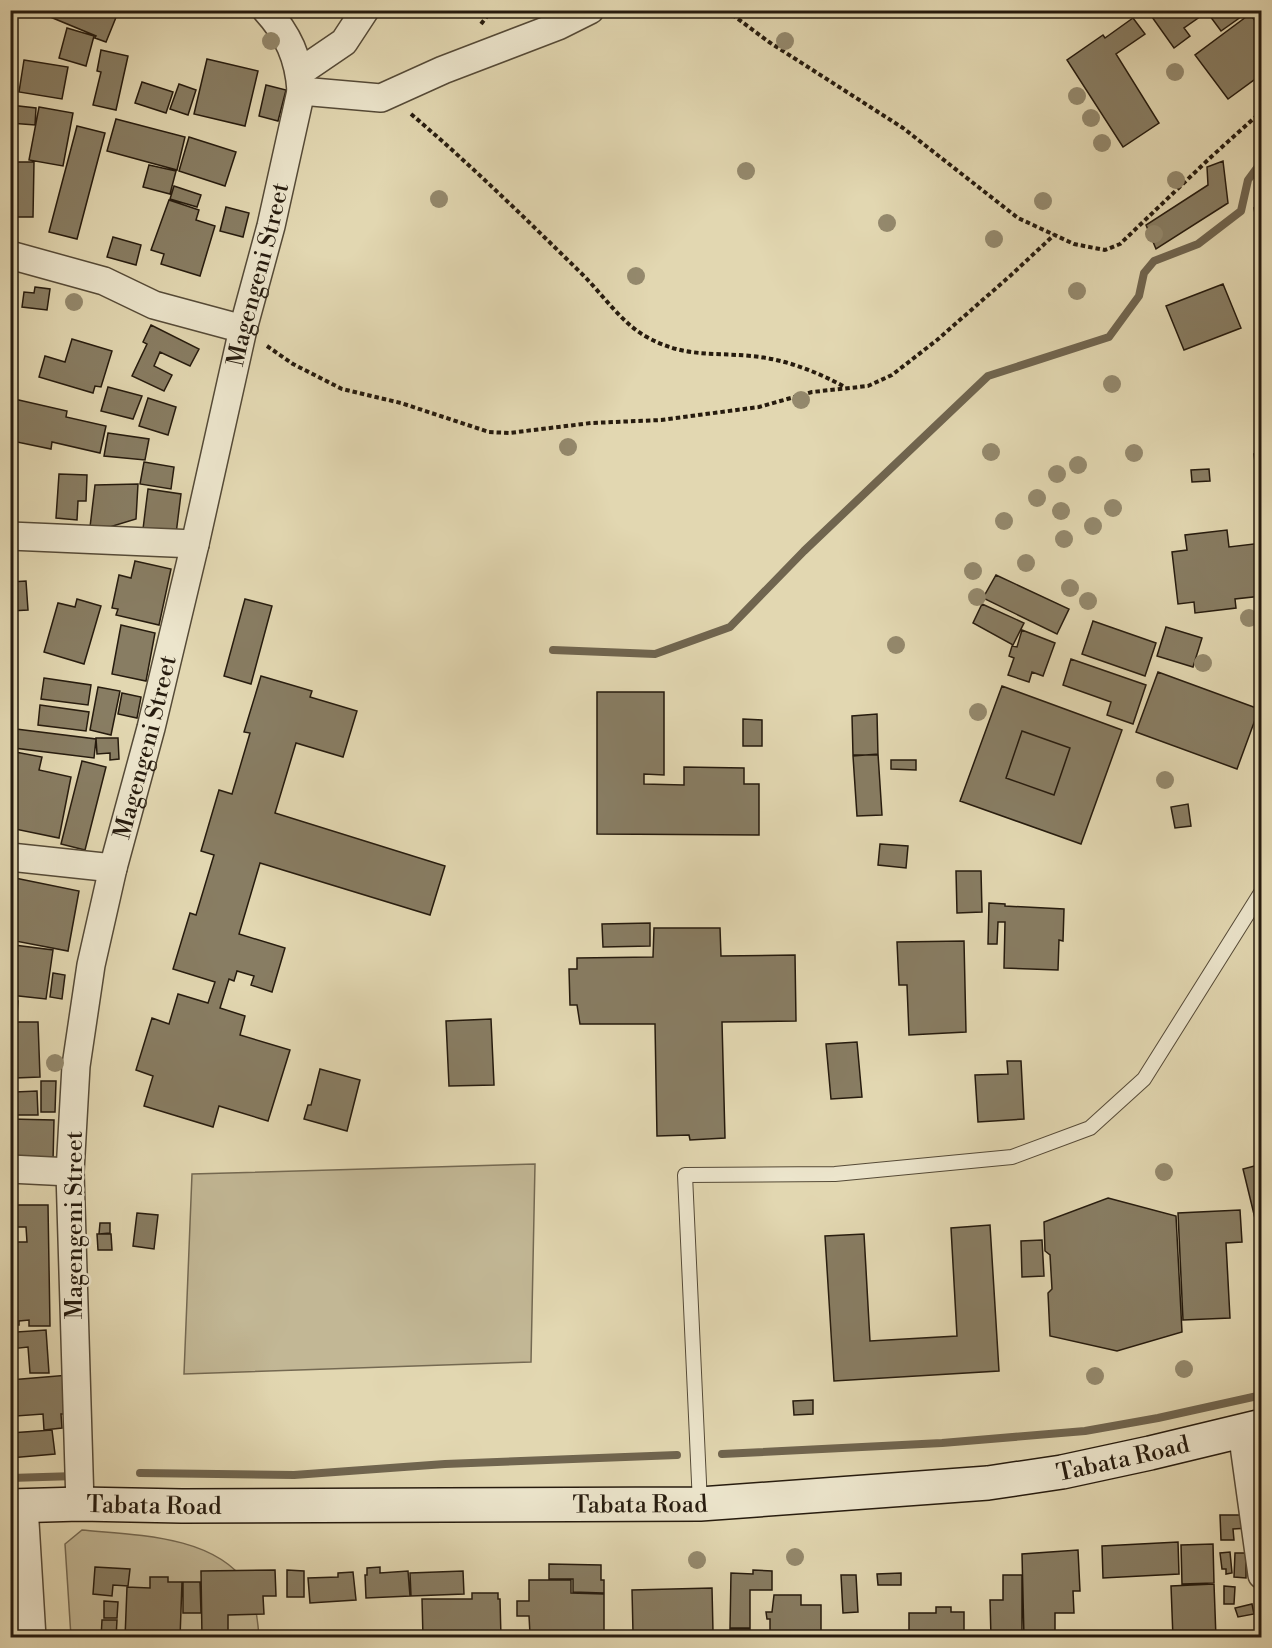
<svg xmlns="http://www.w3.org/2000/svg" width="1272" height="1648" font-family="'Libre Bodoni',serif">
  <style>
    .green { fill: #c2b795; stroke: #746952; stroke-width: 1.5 }
    .lines { fill: none; stroke-linecap: round; stroke-linejoin: round }
    .stream { stroke: #70654f; stroke-width: 8 }
    .building { fill: #887d63; stroke: #261b0e; stroke-width: 1.5; fill-rule: evenodd }
    .service-casing { stroke: #554a37; stroke-width: 16 }
    .minor-casing { stroke: #554a37; stroke-width: 30 }
    .secondary-casing { stroke: #261b0e; stroke-width: 36 }
    .path { stroke: #261b0e; stroke-width: 4; stroke-dasharray: 4.5 3; stroke-linecap: butt }
    .service { stroke: #ece5cc; stroke-width: 14 }
    .minor { stroke: #ece5cc; stroke-width: 27 }
    .secondary { stroke: #ece5cc; stroke-width: 33 }
    .tree { fill: #94896d }
    .labels { text-anchor: middle; stroke-width: 5; stroke-linejoin: round; paint-order: stroke }
    .street-label { font-size: 24px; fill: #261b0e; stroke: #ece5cc }
  </style>
  <rect width="100%" height="100%" fill="#e2d7b1"/>
  <filter id="stains"><feTurbulence type="fractalNoise" baseFrequency=".00333" numOctaves="4"/><feColorMatrix values="0 0 0 0 .2 0 0 0 0 .09 0 0 0 0 .02 0 0 0 .5 -.17"/></filter>
  <radialGradient id="worn" r=".72"><stop offset=".6" stop-color="#630" stop-opacity="0"/><stop offset="1" stop-color="#630" stop-opacity=".3"/></radialGradient>
  <path class="green" d="M 535,1164 L 531,1362 L 184,1374 L 192,1174 Z
    M 82,1530 C 135,1535 214,1535 247,1584 C 255,1597 258,1623 259,1637 L 71,1637 L 65,1544 Z"/>
  <g class="lines">
    <path class="stream" d="M 553,650 L 655,654 L 730,627 L 804,551 L 988,376 L 1109,337 L 1139,296 L 1144,273 L 1154,261 L 1198,244 L 1241,211 L 1248,180 L 1262,161
      M 722,1454 L 942,1443 L 1085,1431 L 1158,1418 L 1262,1395
      M 140,1473 L 294,1475 L 445,1464 L 677,1455
      M 10,1478 L 76,1476"/>
  </g>
  <path class="building" d="M 51,10 L 119,10 L 106,42 L 95,38 L 96,36 L 48,16 Z
    M 1147,10 L 1243,10 L 1245,14 L 1221,31 L 1207,12 L 1184,28 L 1190,36 L 1174,48 Z
    M 1249,10 L 1262,10 L 1262,27 Z
    M 1250,14 L 1262,30 L 1262,74 L 1228,99 L 1195,55 Z
    M 1133,18 L 1145,34 L 1116,54 L 1159,123 L 1123,147 L 1067,60 L 1103,35 L 1105,38 Z
    M 67,28 L 94,36 L 86,66 L 59,58 Z
    M 101,50 L 128,56 L 116,110 L 93,105 L 101,72 L 97,71 Z
    M 207,59 L 258,71 L 245,126 L 194,114 Z
    M 24,60 L 68,67 L 62,99 L 19,92 Z
    M 142,82 L 173,92 L 166,113 L 135,103 Z
    M 179,84 L 196,90 L 188,115 L 170,109 Z
    M 266,85 L 286,90 L 278,121 L 259,116 Z
    M 10,105 L 36,108 L 35,125 L 10,123 Z
    M 39,107 L 73,113 L 63,166 L 29,160 Z
    M 116,119 L 185,137 L 177,170 L 107,151 Z
    M 77,126 L 105,133 L 77,239 L 49,232 Z
    M 189,137 L 236,152 L 225,186 L 179,171 Z
    M 1223,161 L 1228,203 L 1156,249 L 1146,225 L 1208,185 L 1207,167 Z
    M 10,162 L 34,162 L 33,217 L 10,217 Z
    M 149,165 L 176,171 L 170,194 L 143,187 Z
    M 174,186 L 201,195 L 197,207 L 170,199 Z
    M 169,200 L 199,210 L 196,220 L 215,226 L 200,276 L 161,264 L 164,254 L 151,250 Z
    M 226,207 L 249,213 L 243,237 L 220,231 Z
    M 1262,207 L 1262,254 L 1254,208 Z
    M 113,237 L 141,245 L 136,265 L 107,257 Z
    M 1223,284 L 1241,328 L 1184,350 L 1166,306 Z
    M 35,287 L 50,289 L 47,310 L 22,307 L 24,292 L 34,293 Z
    M 151,325 L 199,349 L 190,366 L 160,352 L 154,366 L 172,375 L 164,391 L 132,376 L 147,344 L 143,342 Z
    M 72,339 L 112,351 L 101,387 L 95,386 L 93,393 L 39,377 L 45,356 L 65,362 Z
    M 108,387 L 142,396 L 133,419 L 101,411 Z
    M 10,398 L 67,411 L 66,417 L 106,426 L 100,453 L 52,442 L 51,449 L 12,441 L 14,433 L 10,432 Z
    M 148,398 L 176,407 L 168,435 L 139,426 Z
    M 108,433 L 149,439 L 145,460 L 104,456 Z
    M 1254,454 L 1262,454 L 1262,518 Z
    M 144,462 L 174,467 L 171,489 L 140,484 Z
    M 1209,469 L 1210,481 L 1192,482 L 1191,470 Z
    M 59,474 L 87,475 L 86,501 L 78,501 L 77,520 L 56,518 Z
    M 138,484 L 136,519 L 103,529 L 90,527 L 95,485 Z
    M 148,489 L 181,494 L 176,534 L 143,529 Z
    M 1227,530 L 1229,547 L 1262,543 L 1262,596 L 1235,599 L 1236,608 L 1195,613 L 1194,602 L 1178,604 L 1172,552 L 1187,550 L 1185,535 Z
    M 135,561 L 171,569 L 159,625 L 116,615 L 118,609 L 112,608 L 119,575 L 131,578 Z
    M 996,575 L 1069,609 L 1057,634 L 983,598 Z
    M 26,581 L 28,610 L 10,611 L 10,582 Z
    M 77,599 L 101,606 L 84,664 L 44,652 L 58,603 L 75,607 Z
    M 245,599 L 272,606 L 251,684 L 224,676 Z
    M 982,604 L 1024,623 L 1013,645 L 973,623 Z
    M 1093,621 L 1156,643 L 1145,676 L 1082,654 Z
    M 121,625 L 155,633 L 146,681 L 112,674 Z
    M 1166,627 L 1202,638 L 1193,667 L 1157,656 Z
    M 1022,630 L 1055,643 L 1043,676 L 1032,672 L 1029,682 L 1008,675 L 1014,658 L 1009,656 L 1012,646 L 1017,647 Z
    M 1071,659 L 1146,685 L 1133,724 L 1107,715 L 1111,702 L 1063,685 Z
    M 1158,672 L 1259,709 L 1237,769 L 1136,732 Z
    M 261,676 L 312,691 L 310,697 L 357,711 L 343,757 L 296,743 L 275,813 L 445,866 L 430,915 L 260,863 L 239,934 L 285,948 L 272,992 L 251,985 L 254,976 L 237,971 L 234,981 L 229,979 L 220,1008 L 245,1016 L 240,1035 L 290,1050 L 268,1121 L 219,1106 L 213,1127 L 144,1106 L 153,1076 L 136,1070 L 152,1018 L 169,1024 L 178,994 L 208,1003 L 215,982 L 173,969 L 190,913 L 196,915 L 214,855 L 201,851 L 219,790 L 232,794 L 250,733 L 244,732 Z
    M 44,678 L 91,685 L 88,705 L 41,699 Z
    M 1002,686 L 1122,730 L 1081,844 L 960,801 ZM 1022,731 L 1070,748 L 1054,795 L 1006,778 Z
    M 98,687 L 120,691 L 111,735 L 90,730 Z
    M 597,692 L 664,692 L 664,775 L 644,774 L 644,784 L 684,785 L 684,767 L 744,768 L 744,784 L 759,784 L 759,835 L 597,834 Z
    M 122,693 L 141,697 L 137,718 L 118,714 Z
    M 40,705 L 89,712 L 86,731 L 38,725 Z
    M 877,714 L 878,755 L 853,755 L 852,716 Z
    M 743,719 L 762,720 L 762,746 L 743,746 Z
    M 16,729 L 96,739 L 94,758 L 14,748 Z
    M 1022,731 L 1070,748 L 1054,795 L 1006,778 Z
    M 96,738 L 118,738 L 119,759 L 110,760 L 110,753 L 97,754 Z
    M 10,751 L 42,757 L 39,770 L 71,777 L 59,838 L 10,828 Z
    M 878,754 L 882,815 L 857,816 L 853,756 Z
    M 891,760 L 916,760 L 916,770 L 891,769 Z
    M 82,761 L 106,767 L 85,850 L 61,844 Z
    M 1188,804 L 1191,826 L 1175,828 L 1171,807 Z
    M 880,844 L 908,846 L 906,868 L 878,865 Z
    M 956,871 L 981,871 L 982,912 L 957,913 Z
    M 15,878 L 79,891 L 68,951 L 10,940 L 10,900 Z
    M 989,903 L 1005,904 L 1005,906 L 1064,909 L 1063,941 L 1059,940 L 1058,970 L 1004,968 L 1005,922 L 998,922 L 997,944 L 988,944 Z
    M 650,923 L 650,946 L 603,947 L 602,924 Z
    M 654,928 L 720,928 L 721,956 L 795,955 L 796,1021 L 722,1022 L 725,1138 L 690,1140 L 689,1135 L 657,1136 L 655,1024 L 580,1024 L 577,1005 L 570,1005 L 569,969 L 577,969 L 577,958 L 653,957 Z
    M 964,941 L 966,1032 L 909,1035 L 907,985 L 899,985 L 897,942 Z
    M 14,945 L 53,950 L 46,999 L 10,995 L 10,957 L 13,957 Z
    M 53,973 L 65,975 L 62,999 L 50,997 Z
    M 10,1001 L 18,1001 L 17,1015 L 10,1015 Z
    M 491,1019 L 494,1085 L 449,1086 L 446,1021 Z
    M 10,1022 L 38,1022 L 40,1077 L 15,1078 L 15,1092 L 37,1091 L 38,1115 L 15,1115 L 15,1110 L 10,1110 Z
    M 857,1042 L 862,1097 L 831,1099 L 826,1044 Z
    M 1007,1061 L 1021,1061 L 1024,1119 L 978,1122 L 975,1075 L 1008,1074 Z
    M 320,1069 L 360,1080 L 347,1131 L 304,1119 L 308,1105 L 311,1105 Z
    M 41,1081 L 56,1081 L 55,1112 L 41,1112 Z
    M 10,1119 L 54,1120 L 53,1161 L 10,1160 Z
    M 1262,1164 L 1262,1234 L 1259,1235 L 1243,1169 Z
    M 1108,1198 L 1176,1216 L 1182,1332 L 1117,1351 L 1050,1336 L 1048,1293 L 1052,1289 L 1050,1255 L 1045,1251 L 1044,1222 Z
    M 10,1205 L 48,1205 L 50,1326 L 29,1326 L 29,1320 L 19,1321 L 19,1325 L 10,1325 L 10,1242 L 27,1242 L 26,1227 L 10,1227 Z
    M 1240,1210 L 1242,1242 L 1226,1243 L 1230,1318 L 1183,1320 L 1178,1213 Z
    M 137,1213 L 158,1215 L 154,1249 L 133,1246 Z
    M 100,1223 L 110,1223 L 110,1233 L 99,1234 Z
    M 990,1225 L 999,1371 L 834,1381 L 825,1236 L 864,1234 L 870,1341 L 957,1336 L 951,1228 Z
    M 97,1234 L 111,1234 L 112,1250 L 98,1250 Z
    M 1042,1240 L 1044,1276 L 1022,1277 L 1021,1241 Z
    M 10,1329 L 17,1329 L 17,1332 L 46,1330 L 49,1373 L 30,1373 L 28,1347 L 10,1349 Z
    M 69,1375 L 73,1414 L 61,1414 L 62,1428 L 44,1430 L 43,1414 L 16,1416 L 16,1413 L 10,1414 L 10,1380 Z
    M 813,1400 L 813,1414 L 794,1415 L 793,1401 Z
    M 52,1430 L 55,1454 L 10,1458 L 10,1433 Z
    M 1220,1515 L 1249,1515 L 1249,1528 L 1233,1529 L 1234,1540 L 1221,1540 Z
    M 1178,1542 L 1179,1574 L 1103,1578 L 1102,1546 Z
    M 1213,1544 L 1214,1583 L 1182,1584 L 1181,1545 Z
    M 1078,1550 L 1080,1591 L 1073,1591 L 1074,1613 L 1055,1613 L 1055,1638 L 1024,1638 L 1022,1554 Z
    M 1230,1552 L 1232,1573 L 1226,1574 L 1226,1569 L 1222,1569 L 1220,1553 Z
    M 1235,1553 L 1246,1553 L 1246,1578 L 1234,1577 Z
    M 549,1564 L 601,1565 L 601,1580 L 604,1580 L 604,1593 L 573,1592 L 573,1579 L 549,1579 Z
    M 95,1567 L 130,1569 L 128,1586 L 113,1585 L 112,1596 L 93,1594 Z
    M 380,1567 L 380,1573 L 408,1571 L 410,1596 L 366,1598 L 365,1575 L 367,1575 L 367,1568 Z
    M 275,1570 L 276,1596 L 263,1596 L 264,1614 L 228,1615 L 228,1638 L 202,1638 L 201,1571 Z
    M 287,1570 L 304,1571 L 304,1597 L 287,1597 Z
    M 753,1570 L 772,1571 L 772,1590 L 750,1590 L 750,1628 L 730,1628 L 731,1573 L 753,1574 Z
    M 463,1571 L 464,1594 L 411,1596 L 410,1573 Z
    M 353,1572 L 356,1600 L 310,1603 L 308,1578 L 338,1577 L 338,1573 Z
    M 901,1573 L 901,1585 L 878,1585 L 877,1574 Z
    M 841,1575 L 856,1575 L 858,1612 L 843,1613 Z
    M 1003,1575 L 1022,1575 L 1022,1638 L 991,1638 L 990,1600 L 1003,1600 Z
    M 150,1577 L 168,1577 L 168,1582 L 182,1582 L 180,1638 L 125,1638 L 127,1587 L 150,1588 Z
    M 529,1580 L 571,1580 L 571,1593 L 604,1594 L 604,1635 L 530,1634 L 529,1616 L 517,1616 L 517,1601 L 529,1601 Z
    M 183,1582 L 200,1582 L 201,1613 L 183,1613 Z
    M 1214,1584 L 1216,1638 L 1173,1638 L 1171,1586 Z
    M 1224,1586 L 1235,1587 L 1234,1604 L 1224,1604 Z
    M 712,1588 L 713,1632 L 670,1633 L 670,1638 L 650,1638 L 650,1633 L 633,1633 L 632,1590 Z
    M 472,1593 L 498,1593 L 498,1599 L 500,1599 L 501,1638 L 423,1638 L 422,1599 L 472,1599 Z
    M 774,1595 L 801,1595 L 801,1605 L 821,1605 L 821,1638 L 774,1638 L 774,1632 L 770,1632 L 770,1619 L 767,1619 L 766,1612 L 772,1612 Z
    M 104,1601 L 118,1602 L 117,1618 L 104,1618 Z
    M 1252,1604 L 1254,1614 L 1238,1617 L 1235,1608 Z
    M 936,1607 L 951,1607 L 951,1612 L 964,1612 L 964,1638 L 909,1638 L 909,1613 L 936,1613 Z
    M 102,1620 L 117,1620 L 116,1638 L 101,1638 Z
    M 730,1629 L 750,1629 L 750,1638 L 730,1638 Z"/>
  <g class="lines">
    <g class="service-casing">
      <path id="service" d="M 700,1504 L 685,1175 L 835,1174 L 1012,1157 L 1090,1128 L 1144,1079 L 1262,891"/>
    </g>
    <g class="minor-casing">
      <g id="minor">
        <path d="M 300,72 L 344,42 L 365,10"/>
        <path d="M 301,91 L 381,98 L 443,70 L 558,26 L 590,10"/>
        <path d="M 10,255 L 104,281 L 154,305 L 243,329"/>
        <path d="M 10,536 L 195,544"/>
        <path d="M 10,857 L 113,868"/>
        <path d="M 10,1169 L 70,1172"/>
        <path d="M 1242,1431 L 1262,1575"/>
        <path id="s1" d="M 80,1504 L 70,1172 L 76,1066 L 91,965 L 113,868 L 151,728 L 195,544 L 243,329 L 271,226 L 301,91 C 299,58 288,34 266,10"/>
        <path d="M 24,1506 L 32,1638"/>
      </g>
    </g>
    <g class="secondary-casing">
      <g id="secondary">
        <path id="s2" d="M 10,1506 L 80,1504 L 182,1506 L 700,1504 L 988,1483 L 1062,1472 L 1150,1453 L 1262,1426"/>
      </g>
    </g>
    <path class="path" d="M 726,10 L 769,42 L 903,128 L 1018,218 L 1074,244 L 1105,250 L 1120,244 L 1211,157 L 1262,111
      M 481,24 L 492,10
      M 411,114 C 471,165 527,220 583,275 C 603,295 621,322 645,336 C 684,358 710,352 751,356 C 785,359 815,371 845,387
      M 267,346 L 293,364 L 342,389 L 401,403 L 489,432 L 509,433 L 591,423 L 661,420 L 759,407 L 812,392 L 868,386 L 892,375 L 937,340 L 1010,276 L 1054,235"/>
    <use href="#service" class="service"/>
    <use href="#minor" class="minor"/>
    <use href="#secondary" class="secondary"/>
  </g>
  <g class="tree">
    <circle cx="271" cy="41" r="9"/>
    <circle cx="785" cy="41" r="9"/>
    <circle cx="1175" cy="72" r="9"/>
    <circle cx="1077" cy="96" r="9"/>
    <circle cx="1091" cy="118" r="9"/>
    <circle cx="1102" cy="143" r="9"/>
    <circle cx="746" cy="171" r="9"/>
    <circle cx="1176" cy="180" r="9"/>
    <circle cx="439" cy="199" r="9"/>
    <circle cx="1043" cy="201" r="9"/>
    <circle cx="887" cy="223" r="9"/>
    <circle cx="1154" cy="234" r="9"/>
    <circle cx="994" cy="239" r="9"/>
    <circle cx="636" cy="276" r="9"/>
    <circle cx="1077" cy="291" r="9"/>
    <circle cx="74" cy="302" r="9"/>
    <circle cx="1112" cy="384" r="9"/>
    <circle cx="801" cy="400" r="9"/>
    <circle cx="568" cy="447" r="9"/>
    <circle cx="991" cy="452" r="9"/>
    <circle cx="1134" cy="453" r="9"/>
    <circle cx="1078" cy="465" r="9"/>
    <circle cx="1057" cy="474" r="9"/>
    <circle cx="1037" cy="498" r="9"/>
    <circle cx="1113" cy="508" r="9"/>
    <circle cx="1061" cy="511" r="9"/>
    <circle cx="1004" cy="521" r="9"/>
    <circle cx="1093" cy="526" r="9"/>
    <circle cx="1064" cy="539" r="9"/>
    <circle cx="1026" cy="563" r="9"/>
    <circle cx="973" cy="571" r="9"/>
    <circle cx="1070" cy="588" r="9"/>
    <circle cx="977" cy="597" r="9"/>
    <circle cx="1088" cy="601" r="9"/>
    <circle cx="1249" cy="618" r="9"/>
    <circle cx="896" cy="645" r="9"/>
    <circle cx="1203" cy="663" r="9"/>
    <circle cx="978" cy="712" r="9"/>
    <circle cx="1165" cy="780" r="9"/>
    <circle cx="55" cy="1063" r="9"/>
    <circle cx="1164" cy="1172" r="9"/>
    <circle cx="1184" cy="1369" r="9"/>
    <circle cx="1095" cy="1376" r="9"/>
    <circle cx="795" cy="1557" r="9"/>
    <circle cx="697" cy="1560" r="9"/>
  </g>
  <g class="labels">
    <g class="street-label">
      <text dy="8" stroke="none"><textPath href="#s1" startOffset="1251">Magengeni Street</textPath></text>
      <text dy="8" stroke="none"><textPath href="#s1" startOffset="765">Magengeni Street</textPath></text>
      <text transform="translate(74 1225) rotate(-90)" y="8">Magengeni Street</text>
      <text dy="8" stroke="none"><textPath href="#s2" startOffset="1116">Tabata Road</textPath></text>
      <text dy="8" stroke="none"><textPath href="#s2" startOffset="630">Tabata Road</textPath></text>
      <text dy="8" stroke="none"><textPath href="#s2" startOffset="144">Tabata Road</textPath></text>
    </g>
  </g>
  <rect width="1272" height="1648" fill="none" stroke="#e2d7b1" stroke-width="36"/>
  <rect x="12" y="12" width="1248" height="1624" fill="none" stroke="#261b0e" stroke-width="3"/>
  <rect x="18" y="18" width="1236" height="1612" fill="none" stroke="#261b0e" stroke-width="1.5"/>
  <rect width="100%" height="100%" filter="url(#stains)"/>
  <rect width="100%" height="100%" fill="url(#worn)"/>
</svg>
